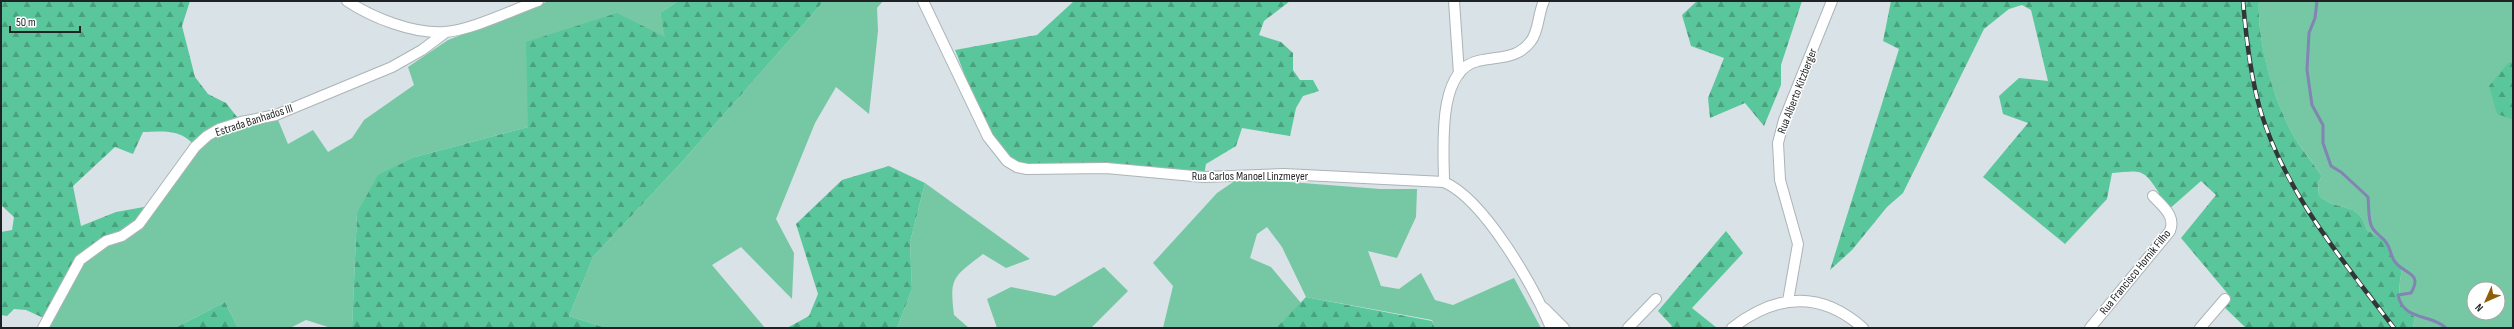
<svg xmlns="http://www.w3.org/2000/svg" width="2514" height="329" font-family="'Sofia Sans Condensed',sans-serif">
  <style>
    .green { fill: #75c8a3; fill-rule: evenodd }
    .forest { fill: url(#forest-firs) }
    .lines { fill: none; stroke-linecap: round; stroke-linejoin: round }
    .stream { stroke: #8383b4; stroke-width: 3 }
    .minor-casing { stroke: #abb4b7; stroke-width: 12 }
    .minor { stroke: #fff; stroke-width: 10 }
    .rail-casing { stroke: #323638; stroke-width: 4.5 }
    .rail { stroke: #fff; stroke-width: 3; stroke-dasharray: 9; stroke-linecap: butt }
    .labels { text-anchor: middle; stroke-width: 3; stroke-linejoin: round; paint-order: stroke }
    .street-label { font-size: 12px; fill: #1f2224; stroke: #fff }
  </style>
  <defs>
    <pattern id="forest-firs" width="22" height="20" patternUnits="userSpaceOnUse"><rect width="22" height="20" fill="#59c79b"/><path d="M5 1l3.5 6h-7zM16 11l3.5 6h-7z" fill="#49a17e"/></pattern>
  </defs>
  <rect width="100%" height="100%" fill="#d9e2e6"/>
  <path class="green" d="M 549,1 L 678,1 L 660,13 L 666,38 L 528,127 L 415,157 L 357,213 L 352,328 L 331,328 L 306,320 L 290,328 L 238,328 L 225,302 L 175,328 L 43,328 L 80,260 L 122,236 L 207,136 L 276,115 L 288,144 L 313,130 L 328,152 L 352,138 L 364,120 L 414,85 L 408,67 L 448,40 Z
    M 824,1 L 883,1 L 877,8 L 878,31 L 869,114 L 836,87 L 815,123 L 776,219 L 794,253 L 792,299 L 741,247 L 712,265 L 765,328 L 606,328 L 569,316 L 593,257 L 681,163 Z
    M 2259,1 L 2513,1 L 2513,328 L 2413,328 L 2415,317 C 2394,301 2399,291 2402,268 L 2395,263 L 2385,241 L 2367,230 C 2359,200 2340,213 2319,196 L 2318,183 L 2322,176 C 2311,159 2296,143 2288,125 C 2271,91 2257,39 2259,1 ZM 2474,289 L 2498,289 L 2498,313 L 2474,313 Z
    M 1239,178 L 1380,189 L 1417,189 L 1416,217 L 1397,258 L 1368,251 L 1381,286 L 1399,289 L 1421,273 L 1435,300 L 1453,305 L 1514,278 L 1541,328 L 1435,328 L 1432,320 L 1306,297 L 1282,247 L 1267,227 L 1257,234 L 1250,258 L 1271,267 L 1301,303 L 1276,328 L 1163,328 L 1173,286 L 1153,263 L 1217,193 Z
    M 925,183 L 1030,259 L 1006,268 L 983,254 C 954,277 949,276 954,315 L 969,328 L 897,328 L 912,289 L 910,242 Z
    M 1104,267 L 1128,291 L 1091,328 L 997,328 L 987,299 L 1011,287 L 1055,296 Z"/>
  <path class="forest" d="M 1,1 L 190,1 L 182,26 L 195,77 L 208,94 L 226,103 L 241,122 L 195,147 C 184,129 162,131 143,132 L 133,154 L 115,147 L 73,186 L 81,226 L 116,212 L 155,205 L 139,224 L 91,251 L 48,320 L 26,310 L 14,309 L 7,316 L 1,315 L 1,232 L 12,230 L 14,217 L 1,205 Z
    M 678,1 L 824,1 L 681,163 L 593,257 L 569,316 L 606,328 L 352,328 L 357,213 L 378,175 L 415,157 L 528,127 L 526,42 L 617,13 L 665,37 L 660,13 Z
    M 1074,1 L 1290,1 L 1264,21 L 1259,35 L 1281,42 L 1293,53 L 1293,70 L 1300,80 L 1313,80 L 1319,91 L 1303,96 L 1296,108 L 1290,136 L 1242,128 L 1236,146 L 1206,164 L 1204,175 L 1089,163 L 1028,167 C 990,159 969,83 955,50 L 1037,35 Z
    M 1697,1 L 1802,1 L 1781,65 L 1781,85 L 1764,126 L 1745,103 L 1710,118 L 1708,98 L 1724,58 L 1691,46 L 1682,15 Z
    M 1891,1 L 2259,1 C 2257,38 2271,91 2288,125 C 2296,143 2311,160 2322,176 L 2318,183 L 2319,196 C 2340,213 2359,200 2367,230 L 2385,241 L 2395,263 L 2402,268 C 2399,291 2394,301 2415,317 L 2413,328 L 2246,328 L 2221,304 L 2228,294 L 2181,238 L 2216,195 L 2201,181 L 2167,211 L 2154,198 L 2159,193 C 2143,167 2140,171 2112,173 L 2107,199 L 2065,244 L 1983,177 L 2028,123 L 2003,114 L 1999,96 L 2019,78 L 2048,81 L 2031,10 L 2022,5 L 2009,9 L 1984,29 L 1903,193 L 1887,207 L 1852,250 L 1830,270 L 1899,49 L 1883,41 Z
    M 2509,62 L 2513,63 L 2512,119 L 2497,114 L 2489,86 Z
    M 889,166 L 925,183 L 910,242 L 912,289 L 897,328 L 787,328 L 809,316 L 818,294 L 796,224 L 842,180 Z
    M 1726,231 L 1743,253 L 1692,308 L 1717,328 L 1670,328 L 1672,326 L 1658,311 Z
    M 1306,297 L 1432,321 L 1435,328 L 1276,328 Z
    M 225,302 L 238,328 L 175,328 Z"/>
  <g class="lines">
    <path class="stream" d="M 2317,1 L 2315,18 L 2309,33 L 2307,70 L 2312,105 L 2323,125 L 2323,143 L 2331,166 L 2341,172 L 2368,197 C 2369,206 2368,217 2371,225 C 2374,233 2380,235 2385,241 C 2391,247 2390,257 2396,263 C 2405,274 2423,273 2411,293 L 2398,295 C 2404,322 2430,313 2446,328"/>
    <g class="minor-casing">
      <path id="minor" d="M 347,1 C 373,18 413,34 445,32 C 472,30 512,10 538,1
        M 923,1 L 988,137 L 1007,161 L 1017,167 L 1027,169 L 1106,168 L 1204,177 L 1284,174 L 1444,182 C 1485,200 1534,287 1551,328
        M 1454,1 L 1459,74
        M 1444,182 C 1444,151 1436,70 1478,61 C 1498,56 1517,60 1531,41 C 1539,31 1538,13 1544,1
        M 1788,301 L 1798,244 L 1780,180 L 1778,143 L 1784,120 L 1832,1
        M 1544,308 L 1564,328
        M 43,328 L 80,260 L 106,241 L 122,236 L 139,224 L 195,147 L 207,136 L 219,129 L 241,122 L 276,115 L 392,67 L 422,50 L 446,32
        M 1628,328 L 1656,299
        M 1732,328 C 1776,294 1820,290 1863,328
        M 2090,328 L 2170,231 C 2176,216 2163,207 2153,196
        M 2200,328 L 2225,299"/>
    </g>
    <use href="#minor" class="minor"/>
    <g class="rail-casing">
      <path id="rail" d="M 2243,1 C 2246,37 2250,74 2260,109 C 2284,191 2343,261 2394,328"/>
    </g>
    <use href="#rail" class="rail"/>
  </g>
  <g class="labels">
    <g class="street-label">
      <text transform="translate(1797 91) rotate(-69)" y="4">Rua Alberto Kitzberger</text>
      <text transform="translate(254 120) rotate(-18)" y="4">Estrada Banhados III</text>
      <text x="1250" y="180">Rua Carlos Manoel Linzmeyer</text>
      <text transform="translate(2135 272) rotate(-51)" y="4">Rua Francisco Hornik Filho</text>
    </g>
  </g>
  <rect width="2514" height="329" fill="none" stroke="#1f2224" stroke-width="4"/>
  <g transform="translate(2486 301) rotate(225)"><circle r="19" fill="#ffffff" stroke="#a5a7a7"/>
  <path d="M0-3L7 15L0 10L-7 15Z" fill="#8e5e08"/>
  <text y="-6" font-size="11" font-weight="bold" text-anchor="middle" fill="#1f2224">N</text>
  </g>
  <path d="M10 26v6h70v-6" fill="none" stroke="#1f2224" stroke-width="2"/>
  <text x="16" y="26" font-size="12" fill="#1f2224" stroke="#ffffff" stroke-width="3" paint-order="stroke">50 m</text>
</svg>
